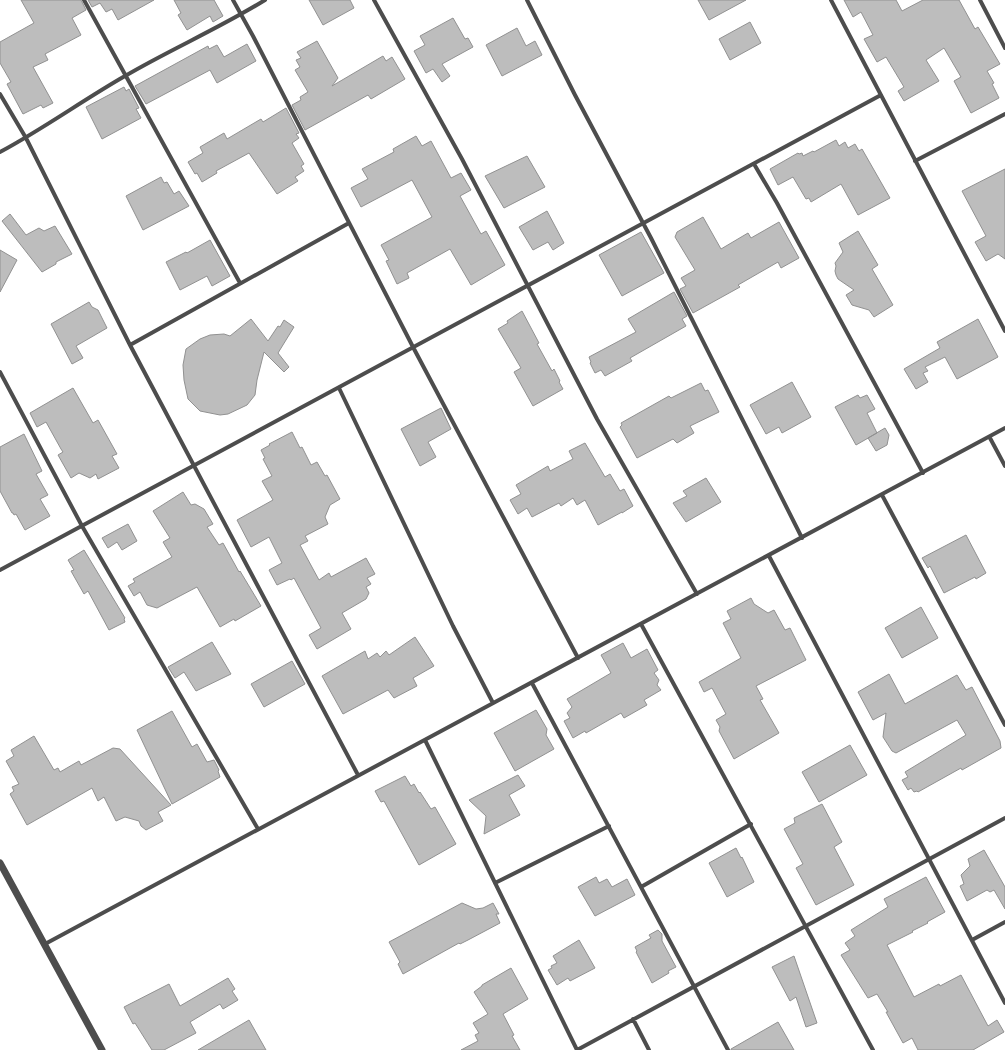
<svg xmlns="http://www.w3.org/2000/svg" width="1005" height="1050" font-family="Montserrat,sans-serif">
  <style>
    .building { fill: #bdbdbd; stroke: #919191 }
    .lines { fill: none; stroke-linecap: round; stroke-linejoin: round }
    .minor { stroke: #4d4d4d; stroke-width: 4 }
    .tertiary { stroke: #4d4d4d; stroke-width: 7 }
  </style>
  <rect width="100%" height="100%" fill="#fff"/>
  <path class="building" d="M 21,0 L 81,0 L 86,10 L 72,18 L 81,35 L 45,54 L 48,60 L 33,67 L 53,103 L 43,108 L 41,105 L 23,114 L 8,86 L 7,84 L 11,82 L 0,63 L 0,42 L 34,23 Z
    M 88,0 L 154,0 L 118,20 L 112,9 L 106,12 L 100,3 L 92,7 Z
    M 174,0 L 214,0 L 223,16 L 213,22 L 210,16 L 187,30 L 178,15 L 181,13 Z
    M 309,0 L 350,0 L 354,8 L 323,25 Z
    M 698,0 L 746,0 L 709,20 Z
    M 844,0 L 896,0 L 902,11 L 923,0 L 959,0 L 975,29 L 978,27 L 1000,64 L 987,71 L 994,83 L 992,84 L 999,98 L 971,113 L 954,81 L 961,77 L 944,48 L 926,60 L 939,81 L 904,101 L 898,91 L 904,87 L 886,57 L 877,62 L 864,39 L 873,35 L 861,12 L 853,17 Z
    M 453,18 L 465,39 L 468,38 L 473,47 L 442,64 L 450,76 L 442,82 L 433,69 L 426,73 L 414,51 L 425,45 L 420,36 Z
    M 750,22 L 761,43 L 730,60 L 719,39 Z
    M 517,28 L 526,46 L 535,41 L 542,55 L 502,76 L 486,45 Z
    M 317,41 L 338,78 L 332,86 L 383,56 L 386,61 L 392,57 L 405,79 L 371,99 L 368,95 L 305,130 L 292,105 L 301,100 L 300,97 L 308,92 L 295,70 L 300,67 L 296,60 L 301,58 L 297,52 Z
    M 247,44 L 256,61 L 217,83 L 210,70 L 146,104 L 135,86 L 208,46 L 209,49 L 217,45 L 224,57 Z
    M 124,87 L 126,91 L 129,89 L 139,108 L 136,109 L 141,118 L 102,139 L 86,107 Z
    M 286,108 L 299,133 L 296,134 L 299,138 L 292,143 L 304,164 L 301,166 L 304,171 L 295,177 L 298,181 L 277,194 L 249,153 L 216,171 L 217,173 L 202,182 L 197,173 L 195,174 L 188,162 L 203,153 L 200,147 L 224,133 L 227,139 L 261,119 L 263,122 Z
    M 416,136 L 422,146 L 431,141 L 451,178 L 461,173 L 471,190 L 460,196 L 481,234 L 486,231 L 505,265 L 471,285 L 450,249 L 407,273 L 409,278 L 397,284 L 386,261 L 389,260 L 381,245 L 432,217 L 412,180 L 361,207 L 351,188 L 368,179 L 362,169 L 394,152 L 393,149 Z
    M 836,140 L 839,146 L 845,142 L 848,148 L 855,144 L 859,151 L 862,149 L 890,198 L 858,215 L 841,184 L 811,202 L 809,198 L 806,199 L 793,177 L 778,185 L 770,169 L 798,153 L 799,154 L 802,153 L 803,156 L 813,151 L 814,152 Z
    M 527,156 L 545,187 L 504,208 L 485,176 Z
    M 1005,169 L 1005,259 L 998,254 L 986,261 L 975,242 L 986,236 L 962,191 Z
    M 161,177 L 164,183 L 167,182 L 174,194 L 179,191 L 189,206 L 143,230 L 126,196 Z
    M 547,211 L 564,243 L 553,250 L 548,242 L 533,250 L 519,227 Z
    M 10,214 L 26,235 L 39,228 L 44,231 L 55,226 L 72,254 L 56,262 L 56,264 L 42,272 L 2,221 Z
    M 703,217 L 721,249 L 748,233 L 751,238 L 779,222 L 799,258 L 781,268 L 778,262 L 738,285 L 740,287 L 693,313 L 680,289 L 686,286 L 681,278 L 695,270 L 675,237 L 677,232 Z
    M 858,231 L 878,265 L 872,269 L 893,305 L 874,317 L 869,310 L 852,305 L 846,295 L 854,290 L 838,279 L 836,275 L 835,271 L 836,266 L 835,263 L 843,252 L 839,243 Z
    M 641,232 L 664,273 L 622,296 L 599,255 Z
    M 210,240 L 230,276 L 212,286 L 207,276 L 180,290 L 166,262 L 186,252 L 187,253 Z
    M 0,250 L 17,260 L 0,292 Z
    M 674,292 L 687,316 L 682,319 L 686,326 L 630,358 L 632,361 L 605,376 L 601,370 L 595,373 L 590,363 L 591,362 L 589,357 L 636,332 L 628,319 Z
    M 89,302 L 92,307 L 98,310 L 107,328 L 76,346 L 83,358 L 72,364 L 51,324 Z
    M 522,311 L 539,343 L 537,344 L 552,371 L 554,369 L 560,381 L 559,382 L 563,389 L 533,406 L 514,372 L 521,368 L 498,329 L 508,323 L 507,321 Z
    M 251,319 L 268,341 L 278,326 L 280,327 L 284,320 L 294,327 L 278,353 L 289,367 L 284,372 L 264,352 L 257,380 L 255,395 L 247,405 L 228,414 L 220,415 L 200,411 L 188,399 L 184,380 L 183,365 L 186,349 L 200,339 L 210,335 L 224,334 L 230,336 Z
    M 978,319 L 998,357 L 957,379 L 945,357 L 925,367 L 928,371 L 923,373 L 928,382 L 916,389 L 904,369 L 940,348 L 937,342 Z
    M 792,382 L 811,417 L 782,433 L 779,427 L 766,434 L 750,405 Z
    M 701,383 L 705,391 L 708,390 L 719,412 L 690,426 L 694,433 L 677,443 L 673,439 L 637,458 L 620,427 L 622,425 L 621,423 L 669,396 L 671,398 Z
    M 73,388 L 93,423 L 98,420 L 117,454 L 112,456 L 119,468 L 98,479 L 96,474 L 90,478 L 79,473 L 71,478 L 58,455 L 63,452 L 61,449 L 46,422 L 37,427 L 30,413 Z
    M 858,395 L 860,398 L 867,395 L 875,409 L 867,413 L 877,433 L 856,445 L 835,407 Z
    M 441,408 L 451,429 L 428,442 L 436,457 L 420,466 L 401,429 Z
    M 885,428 L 889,435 L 887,445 L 876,451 L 868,438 Z
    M 292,432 L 300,448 L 302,447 L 311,465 L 317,462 L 325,476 L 327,475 L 340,499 L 330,505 L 325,517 L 328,524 L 305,536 L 308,541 L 300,545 L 319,580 L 329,573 L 331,577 L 366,558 L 375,574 L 367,578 L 371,584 L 366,587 L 369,593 L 366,599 L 342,613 L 351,629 L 317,649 L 309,635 L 321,628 L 294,578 L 291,580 L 290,579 L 277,585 L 269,570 L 282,563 L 269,537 L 251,547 L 237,520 L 273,500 L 262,481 L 272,476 L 263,459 L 265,458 L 261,450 L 270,445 L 269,444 Z
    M 24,434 L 42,471 L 36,474 L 48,495 L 40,499 L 50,516 L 25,530 L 16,514 L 14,515 L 13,513 L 12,513 L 0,491 L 0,447 Z
    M 585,443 L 605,477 L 610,474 L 620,491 L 624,489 L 633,506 L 622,513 L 622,512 L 598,525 L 585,500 L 577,505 L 573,498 L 561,506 L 559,503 L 532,517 L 527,508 L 518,514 L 510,500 L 521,494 L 516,485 L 548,466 L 550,471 L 573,459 L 569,451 Z
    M 706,478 L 721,502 L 686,522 L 673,503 L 687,496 L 683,491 Z
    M 183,492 L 191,505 L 195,504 L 204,509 L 213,524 L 207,527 L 219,545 L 223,543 L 239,572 L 240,571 L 261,606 L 235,621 L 234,619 L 220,627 L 197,587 L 157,608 L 147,605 L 140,592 L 134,596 L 128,586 L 135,582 L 133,579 L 172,557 L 163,542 L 170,538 L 153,511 Z
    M 128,524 L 137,541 L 122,550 L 117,542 L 108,548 L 102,538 Z
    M 966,535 L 986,573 L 976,579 L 975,577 L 944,593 L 930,566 L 928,568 L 922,558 Z
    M 84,550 L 125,618 L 124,619 L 125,622 L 109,630 L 88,591 L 84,594 L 71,571 L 74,570 L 68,560 Z
    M 751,598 L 754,604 L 768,613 L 774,610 L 785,630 L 790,628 L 806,660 L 756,686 L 763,699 L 760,700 L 779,733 L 734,759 L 719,731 L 720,727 L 716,720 L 726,714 L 712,688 L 704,692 L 699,682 L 741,658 L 723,623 L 731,619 L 727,611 Z
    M 921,607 L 938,638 L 902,658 L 885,628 Z
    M 415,637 L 434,666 L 413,678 L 417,686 L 394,698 L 388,690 L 343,714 L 322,676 L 365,651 L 368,659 L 377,653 L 380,657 L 386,651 L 389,655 Z
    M 212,642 L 231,674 L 196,691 L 184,672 L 175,678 L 168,667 Z
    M 623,643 L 631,658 L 647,649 L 658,670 L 654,673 L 659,680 L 657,685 L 661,690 L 644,700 L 647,705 L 624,718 L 621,713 L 586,733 L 585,731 L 573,738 L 564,721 L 570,718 L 567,713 L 572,707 L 567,699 L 611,673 L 601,655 Z
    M 292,661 L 305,684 L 264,707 L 251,684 Z
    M 889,674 L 905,704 L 957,675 L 966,690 L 972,687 L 1000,741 L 1001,748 L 962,770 L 961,768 L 918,792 L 917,791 L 914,792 L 911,788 L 908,790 L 902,780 L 908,777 L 905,772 L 966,735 L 957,720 L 896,753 L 892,751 L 883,737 L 886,713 L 873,720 L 858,692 Z
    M 536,710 L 547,729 L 546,735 L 554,749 L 515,771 L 494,733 Z
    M 172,711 L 192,747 L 197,744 L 207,762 L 214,760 L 219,770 L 218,771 L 220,777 L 172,804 L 137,730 Z
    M 34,736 L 54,770 L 58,768 L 60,772 L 79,761 L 81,765 L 113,748 L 120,749 L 171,805 L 158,812 L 163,821 L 146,830 L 141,826 L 139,821 L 125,817 L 116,821 L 104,797 L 98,801 L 92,788 L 27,825 L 10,794 L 14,791 L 12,787 L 19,784 L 6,761 L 14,756 L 11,750 Z
    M 850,745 L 867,775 L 819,802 L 802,772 Z
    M 518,775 L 525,786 L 509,795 L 520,815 L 484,834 L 486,816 L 469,800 Z
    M 405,776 L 411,786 L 414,784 L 419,793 L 420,792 L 431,809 L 435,807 L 456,844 L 419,865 L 384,801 L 381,802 L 375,791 Z
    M 822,804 L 842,842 L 834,847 L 854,885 L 816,905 L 796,868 L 803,864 L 784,829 L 795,823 L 794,818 Z
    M 736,848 L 741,858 L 742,857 L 754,882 L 727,897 L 709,863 Z
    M 984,850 L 1005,887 L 1005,909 L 994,890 L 990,892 L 987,890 L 967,901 L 960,886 L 964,884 L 961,875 L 970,866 L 968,859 Z
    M 596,877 L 599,883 L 607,879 L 612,887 L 627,879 L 635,895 L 595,916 L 578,887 Z
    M 926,877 L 945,912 L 927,922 L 928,923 L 912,931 L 913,932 L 887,945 L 914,997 L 939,984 L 940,986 L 961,975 L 988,1026 L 997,1020 L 1004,1032 L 973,1050 L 918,1050 L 912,1038 L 903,1043 L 886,1012 L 888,1012 L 877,994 L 868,998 L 841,955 L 850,950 L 845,943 L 855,936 L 851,930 L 888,907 L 884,899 Z
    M 462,903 L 476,909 L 483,908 L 493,903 L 499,914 L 496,914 L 500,923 L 468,940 L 460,944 L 459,943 L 403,974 L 398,964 L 400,962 L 389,942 Z
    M 658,930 L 662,934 L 662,941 L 676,967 L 668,971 L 669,973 L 652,983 L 636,952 L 637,951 L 635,947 L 651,938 L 649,935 Z
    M 579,940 L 595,968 L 570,981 L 568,978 L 557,985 L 548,970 L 552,968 L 551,966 L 557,963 L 553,956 Z
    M 794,956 L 817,1023 L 806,1027 L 796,997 L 790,1001 L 772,967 Z
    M 511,968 L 528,999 L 503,1014 L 514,1035 L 512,1036 L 520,1050 L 461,1050 L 478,1041 L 475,1035 L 479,1033 L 473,1023 L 488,1014 L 474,992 L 482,986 L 482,985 Z
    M 228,978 L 235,989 L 232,991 L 238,1000 L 223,1009 L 220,1004 L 190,1022 L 196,1033 L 164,1050 L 152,1050 L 135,1023 L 133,1024 L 124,1007 L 169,984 L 180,1006 Z
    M 249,1020 L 266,1050 L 198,1050 Z
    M 778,1022 L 794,1050 L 731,1050 L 731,1049 Z"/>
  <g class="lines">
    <path class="minor" d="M 84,0 L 240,283
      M 233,0 L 253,36 L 413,347 L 578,658
      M 374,0 L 462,159 L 597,419 L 697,594
      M 527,0 L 575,95 L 651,238 L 802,538
      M 831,0 L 1005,331
      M 980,0 L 1005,48
      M 0,94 L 26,138 L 130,345 L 358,775
      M 0,152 C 43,129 83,100 125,76 C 171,49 220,28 265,0
      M 915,161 L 1005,114
      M 754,164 L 777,203 L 923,473
      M 130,345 L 349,223
      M 0,372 L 82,526 L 258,829
      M 339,388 L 453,626 L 493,703
      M 990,438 L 1005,466
      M 882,495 L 1005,725
      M 769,556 L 1005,1003
      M 0,570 L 881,95
      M 641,624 L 873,1050
      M 532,683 L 728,1050
      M 425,740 L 577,1050 L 1005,818
      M 495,883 L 609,826
      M 641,887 L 751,824
      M 972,940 L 1005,922
      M 45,944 L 1005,428
      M 633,1019 L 649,1050"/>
    <path class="tertiary" d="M 0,863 L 102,1050"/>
  </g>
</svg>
